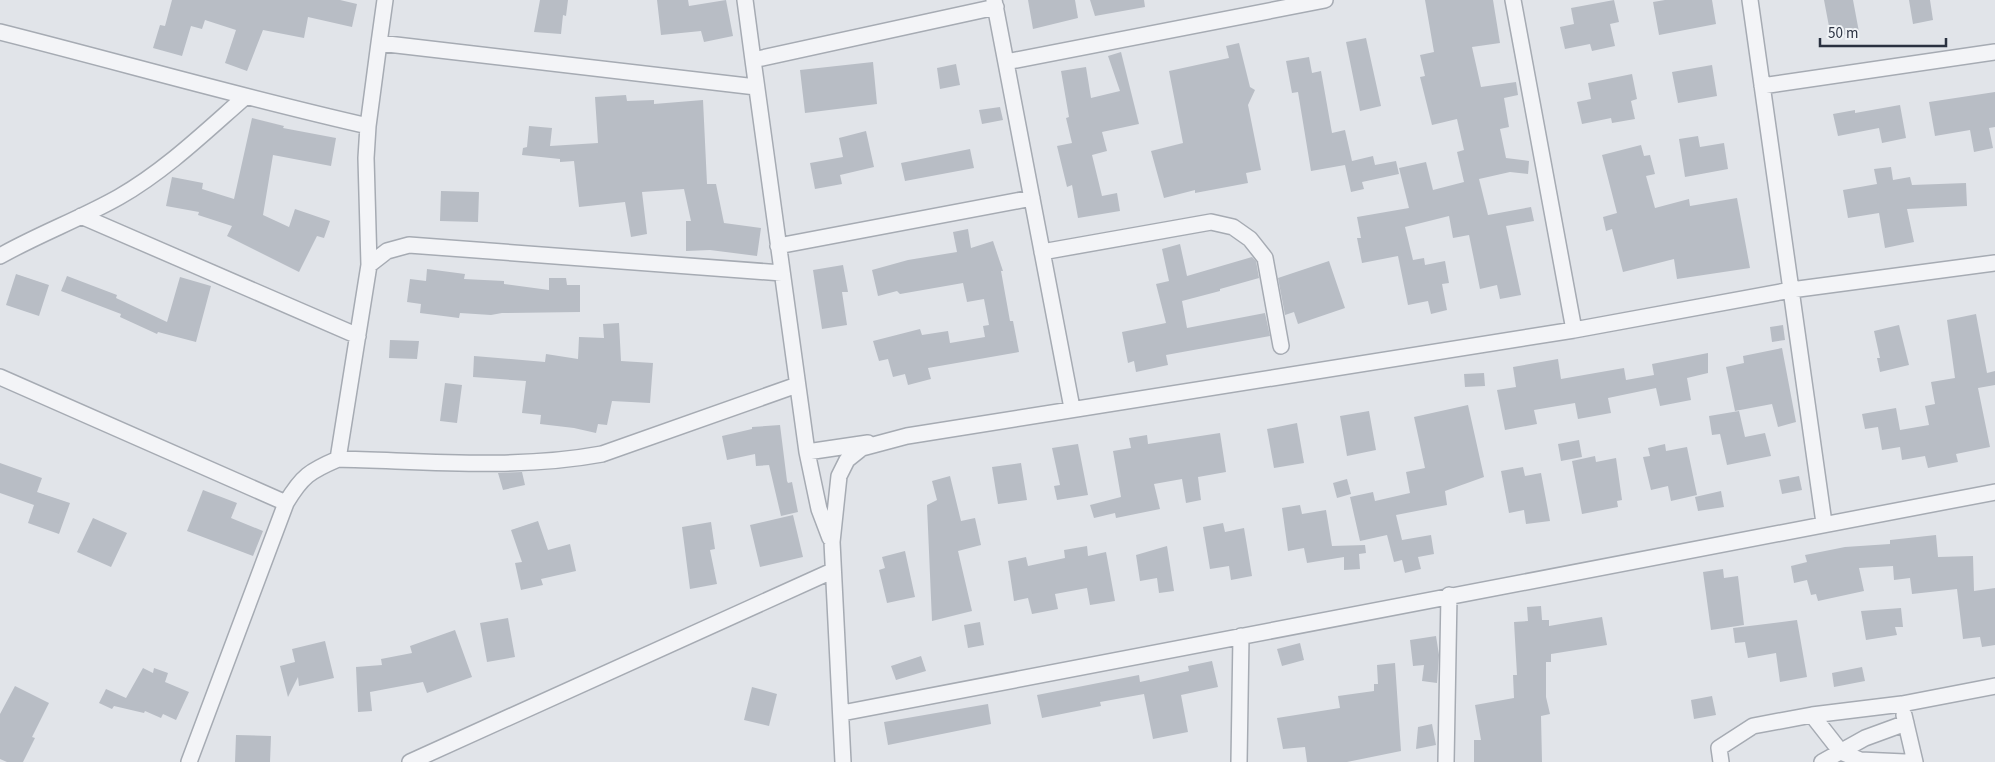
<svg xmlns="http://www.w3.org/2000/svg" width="1995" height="762" font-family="'Source Sans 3',sans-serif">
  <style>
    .building { fill: #b8bdc5 }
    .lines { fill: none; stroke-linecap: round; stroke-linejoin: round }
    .street-casing { stroke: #a6abb3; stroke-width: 18 }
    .street { stroke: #f3f4f7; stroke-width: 15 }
  </style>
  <rect width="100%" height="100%" fill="#e1e4e9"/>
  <path class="building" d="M 172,0 L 340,0 L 357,4 L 352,27 L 308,17 L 304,38 L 263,30 L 247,71 L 225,63 L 236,30 L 205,20 L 202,29 L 191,26 L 182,56 L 153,48 L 160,25 L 165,26 Z
    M 540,0 L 568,0 L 566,16 L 563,15 L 561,34 L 534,32 Z
    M 657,0 L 688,0 L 689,6 L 726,0 L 733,36 L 704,42 L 701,31 L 661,35 Z
    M 1028,0 L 1075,0 L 1078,18 L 1033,29 Z
    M 1090,0 L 1144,0 L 1145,7 L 1095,16 Z
    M 1425,0 L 1493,0 L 1500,43 L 1472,47 L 1481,87 L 1516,82 L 1518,95 L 1504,98 L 1509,127 L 1500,129 L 1506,158 L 1529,161 L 1528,174 L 1510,172 L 1479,179 L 1488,215 L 1531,207 L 1534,221 L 1506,226 L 1521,295 L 1500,299 L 1497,285 L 1480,289 L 1469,235 L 1453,238 L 1449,216 L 1405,227 L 1413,260 L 1424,258 L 1425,265 L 1445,261 L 1449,283 L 1442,284 L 1447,310 L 1431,314 L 1428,301 L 1408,305 L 1398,256 L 1362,263 L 1357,238 L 1361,238 L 1357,217 L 1409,208 L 1399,168 L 1426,162 L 1433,190 L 1464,182 L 1457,152 L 1464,150 L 1457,119 L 1432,125 L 1420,77 L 1425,76 L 1420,55 L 1434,52 Z
    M 1614,0 L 1619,22 L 1610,24 L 1615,46 L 1592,51 L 1590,44 L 1565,49 L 1560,27 L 1574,24 L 1571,8 Z
    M 1665,0 L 1712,0 L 1716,24 L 1659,35 L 1653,2 Z
    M 1824,0 L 1853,0 L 1859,32 L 1831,37 Z
    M 1909,0 L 1930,0 L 1933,20 L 1913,24 Z
    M 1366,38 L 1381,106 L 1360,111 L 1346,42 Z
    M 1239,43 L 1250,87 L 1255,90 L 1248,105 L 1261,170 L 1246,173 L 1248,183 L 1195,193 L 1195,190 L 1164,198 L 1151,151 L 1183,143 L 1169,71 L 1229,58 L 1226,46 Z
    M 1121,52 L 1139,124 L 1102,132 L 1107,151 L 1092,155 L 1102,196 L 1117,193 L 1120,211 L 1078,218 L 1072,185 L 1067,187 L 1057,146 L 1072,143 L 1066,118 L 1069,117 L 1061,71 L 1086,67 L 1091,98 L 1120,91 L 1108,56 Z
    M 1309,57 L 1312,73 L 1321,71 L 1332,133 L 1345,130 L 1352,161 L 1373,156 L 1375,165 L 1396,161 L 1399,174 L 1362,182 L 1364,189 L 1351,192 L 1345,165 L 1311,171 L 1298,92 L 1292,93 L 1286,61 Z
    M 873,62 L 877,104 L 805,113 L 800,70 Z
    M 956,64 L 960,85 L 940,89 L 937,68 Z
    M 1712,65 L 1717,96 L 1678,103 L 1672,72 Z
    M 1632,74 L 1637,99 L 1631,101 L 1635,119 L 1612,123 L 1611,118 L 1582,124 L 1577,102 L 1591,99 L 1588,83 Z
    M 1995,92 L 1995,127 L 1989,128 L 1993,148 L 1974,152 L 1970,130 L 1935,136 L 1929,102 Z
    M 626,95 L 627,101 L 654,100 L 654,104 L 703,100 L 707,184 L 716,184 L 724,223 L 761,228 L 757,256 L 710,250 L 686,251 L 686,221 L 691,221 L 684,189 L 642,192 L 647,234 L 631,237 L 625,202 L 579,207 L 574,161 L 560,162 L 560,159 L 522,155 L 523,148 L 527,147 L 529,126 L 552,128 L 550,146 L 598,143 L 595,97 Z
    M 1900,105 L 1906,138 L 1882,143 L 1879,128 L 1838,136 L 1833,114 L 1855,110 L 1855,113 Z
    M 1000,107 L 1003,120 L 982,124 L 979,110 Z
    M 252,118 L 284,126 L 283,128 L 336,138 L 331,166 L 273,155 L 263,215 L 289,227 L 295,209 L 330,221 L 324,238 L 317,236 L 299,272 L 227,236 L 232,226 L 198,215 L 199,212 L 166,206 L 172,177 L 203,183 L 202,189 L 234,199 Z
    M 866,131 L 874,167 L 840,175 L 842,184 L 815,189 L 810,163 L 843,157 L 839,138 Z
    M 1698,136 L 1700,147 L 1724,143 L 1728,169 L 1685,177 L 1679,139 Z
    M 1641,145 L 1644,156 L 1650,155 L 1655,174 L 1646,176 L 1655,208 L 1689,199 L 1690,206 L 1737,198 L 1750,268 L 1677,279 L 1674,259 L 1623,272 L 1612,229 L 1606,231 L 1603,217 L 1617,213 L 1602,155 Z
    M 970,149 L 974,168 L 905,181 L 901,163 Z
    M 1891,167 L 1893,180 L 1910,177 L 1912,185 L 1966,183 L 1967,206 L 1907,209 L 1914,242 L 1885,248 L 1879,213 L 1848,218 L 1843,190 L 1877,184 L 1874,169 Z
    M 441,191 L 479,192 L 478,222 L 440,221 Z
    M 968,229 L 971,248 L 993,241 L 1003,271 L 1001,271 L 1010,321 L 1013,321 L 1019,352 L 928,368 L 931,379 L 908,385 L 905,374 L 893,377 L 888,359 L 879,361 L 873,341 L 920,329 L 922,335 L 948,331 L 950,343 L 985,337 L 983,326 L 989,325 L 984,299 L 967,302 L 963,283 L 900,294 L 897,291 L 878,296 L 872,270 L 908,260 L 957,252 L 953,232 Z
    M 1180,244 L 1187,276 L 1252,257 L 1256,261 L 1259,278 L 1220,289 L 1220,291 L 1182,301 L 1187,328 L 1265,313 L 1270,336 L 1166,355 L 1168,365 L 1136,372 L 1134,361 L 1128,363 L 1122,332 L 1166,323 L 1156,284 L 1169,281 L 1162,249 Z
    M 1329,261 L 1345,308 L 1298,324 L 1294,312 L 1285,315 L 1278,278 Z
    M 843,265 L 848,292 L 842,292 L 847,325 L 822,329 L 813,270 Z
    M 427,269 L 465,274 L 464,279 L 504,281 L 504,284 L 549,290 L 549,278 L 566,278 L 567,285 L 580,285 L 580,312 L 502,313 L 491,315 L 460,313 L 459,318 L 420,313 L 421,304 L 407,302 L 410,279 L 426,281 Z
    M 16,274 L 49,285 L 39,316 L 6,305 Z
    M 67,276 L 117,295 L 116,298 L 167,322 L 180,277 L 211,286 L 196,342 L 158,332 L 157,334 L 120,317 L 121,314 L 61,291 Z
    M 1976,314 L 1987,373 L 1995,371 L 1995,385 L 1978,388 L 1990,447 L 1956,454 L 1958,462 L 1928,468 L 1925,456 L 1902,460 L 1900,447 L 1882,450 L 1878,427 L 1865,429 L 1862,414 L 1896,408 L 1900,430 L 1929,425 L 1925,406 L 1935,404 L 1931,382 L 1955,378 L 1947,320 Z
    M 619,323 L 621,361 L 653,363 L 650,403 L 612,401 L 607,425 L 598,424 L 596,433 L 574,428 L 540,424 L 541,415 L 522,413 L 526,381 L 473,377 L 474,356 L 545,362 L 546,354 L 578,359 L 579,337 L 604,338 L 603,324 Z
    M 1783,325 L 1785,340 L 1772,342 L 1770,327 Z
    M 1899,325 L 1909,365 L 1880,372 L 1877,358 L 1880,358 L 1874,331 Z
    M 390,340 L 419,341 L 417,359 L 389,358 Z
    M 1782,348 L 1796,422 L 1778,427 L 1772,404 L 1735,411 L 1726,367 L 1744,363 L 1743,356 Z
    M 1708,353 L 1708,373 L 1687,378 L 1691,400 L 1660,406 L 1656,388 L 1608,398 L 1611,413 L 1578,419 L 1575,403 L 1534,410 L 1537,424 L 1505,430 L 1497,390 L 1516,387 L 1513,367 L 1558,359 L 1561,379 L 1624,368 L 1626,380 L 1654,375 L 1652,364 Z
    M 1484,373 L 1485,386 L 1465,387 L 1464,374 Z
    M 445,383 L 462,385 L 457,423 L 440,421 Z
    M 1468,405 L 1484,477 L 1445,491 L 1447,505 L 1396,515 L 1402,540 L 1431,535 L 1434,554 L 1418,557 L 1421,569 L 1405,573 L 1402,560 L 1394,562 L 1387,535 L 1360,541 L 1350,497 L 1373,492 L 1375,501 L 1410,493 L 1406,472 L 1425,468 L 1414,417 Z
    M 1369,411 L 1376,450 L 1347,456 L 1340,416 Z
    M 1739,411 L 1745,437 L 1765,433 L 1771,456 L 1727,465 L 1720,434 L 1712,435 L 1709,416 Z
    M 1297,423 L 1304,463 L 1274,468 L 1267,429 Z
    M 780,425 L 787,481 L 788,483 L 792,482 L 798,512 L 781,516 L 769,465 L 756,466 L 755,454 L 727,460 L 722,436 L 752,429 L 752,427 Z
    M 1220,433 L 1226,472 L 1198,477 L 1201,500 L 1186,503 L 1182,479 L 1154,484 L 1160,509 L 1116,518 L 1115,513 L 1094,518 L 1090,505 L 1121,497 L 1113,451 L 1131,448 L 1129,438 L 1147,435 L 1148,444 Z
    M 1579,440 L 1582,457 L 1561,461 L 1558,444 Z
    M 1078,444 L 1088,495 L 1057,500 L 1054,486 L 1060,485 L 1052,448 Z
    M 1665,444 L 1666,451 L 1687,447 L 1697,495 L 1671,501 L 1668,486 L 1651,490 L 1643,457 L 1650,456 L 1648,448 Z
    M 1595,456 L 1596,462 L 1616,458 L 1622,500 L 1617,501 L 1618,507 L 1582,514 L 1572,461 Z
    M 0,463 L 42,478 L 37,492 L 70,503 L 59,534 L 28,523 L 34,505 L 0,493 Z
    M 1021,463 L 1027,500 L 998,504 L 992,467 Z
    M 1523,467 L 1525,476 L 1541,473 L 1550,521 L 1526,524 L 1524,510 L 1509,513 L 1501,471 Z
    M 522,472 L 525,485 L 503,490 L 498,473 Z
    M 950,476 L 961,521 L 975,518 L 981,545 L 958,551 L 972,611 L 932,621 L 927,505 L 937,500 L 932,481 Z
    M 1799,476 L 1802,490 L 1782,494 L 1779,480 Z
    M 1347,479 L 1351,494 L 1337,498 L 1333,483 Z
    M 203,490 L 237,503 L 231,518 L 263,531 L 253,556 L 187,531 Z
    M 1721,491 L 1724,507 L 1698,511 L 1695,497 Z
    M 1300,505 L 1302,514 L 1326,510 L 1332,546 L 1365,545 L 1366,553 L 1359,554 L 1360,569 L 1344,570 L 1344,557 L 1307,563 L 1304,548 L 1288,551 L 1282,508 Z
    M 793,515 L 803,557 L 760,567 L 750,525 Z
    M 93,518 L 127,533 L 111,567 L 77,552 Z
    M 538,521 L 548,550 L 570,544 L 576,571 L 541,579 L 543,585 L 521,590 L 515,563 L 522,562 L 511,530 Z
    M 711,522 L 715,549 L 710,550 L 717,584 L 690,589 L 682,527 Z
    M 1223,523 L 1225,532 L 1244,528 L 1252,576 L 1231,580 L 1229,566 L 1210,569 L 1203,527 Z
    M 1936,535 L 1938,557 L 1973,556 L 1974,591 L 1995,588 L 1995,645 L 1982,647 L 1980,637 L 1963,639 L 1957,589 L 1912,594 L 1910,578 L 1894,580 L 1893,566 L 1859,568 L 1864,591 L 1818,601 L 1816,594 L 1811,595 L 1807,580 L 1794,583 L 1791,566 L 1807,562 L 1805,555 L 1845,547 L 1890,544 L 1890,540 Z
    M 1087,546 L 1088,556 L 1106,552 L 1115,601 L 1090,605 L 1087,588 L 1055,594 L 1058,609 L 1032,614 L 1028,598 L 1014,601 L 1008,561 L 1026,557 L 1028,566 L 1065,558 L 1064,550 Z
    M 1167,546 L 1174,591 L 1159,593 L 1157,578 L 1140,581 L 1136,555 Z
    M 905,551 L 915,597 L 887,603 L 879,570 L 885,568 L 882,557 Z
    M 1723,569 L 1724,578 L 1738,576 L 1744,625 L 1711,630 L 1703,572 Z
    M 1541,606 L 1542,620 L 1549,620 L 1549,626 L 1602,617 L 1607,645 L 1551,654 L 1551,662 L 1546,662 L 1546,697 L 1550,714 L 1541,716 L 1542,762 L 1474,762 L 1474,740 L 1481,740 L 1475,705 L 1514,698 L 1513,675 L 1517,675 L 1514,622 L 1528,621 L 1527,607 Z
    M 1901,608 L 1903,627 L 1895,627 L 1897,635 L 1866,640 L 1861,611 Z
    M 508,618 L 515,657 L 487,662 L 480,623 Z
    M 1797,620 L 1807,677 L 1780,682 L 1776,653 L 1748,658 L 1745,642 L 1735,643 L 1733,628 Z
    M 980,622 L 984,645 L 968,648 L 964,625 Z
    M 455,630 L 472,677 L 427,693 L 423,682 L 370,692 L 372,711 L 358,712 L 356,667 L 382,665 L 381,659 L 412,653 L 410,646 Z
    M 1436,636 L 1439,655 L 1437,683 L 1422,681 L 1424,665 L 1413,666 L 1410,640 Z
    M 325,641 L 334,678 L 299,686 L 298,677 L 288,697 L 280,666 L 295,662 L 292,649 Z
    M 1300,643 L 1304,660 L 1282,666 L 1277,649 Z
    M 921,656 L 926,671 L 896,680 L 891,666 Z
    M 1212,661 L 1218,687 L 1181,695 L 1188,732 L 1153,739 L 1144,694 L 1100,702 L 1101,706 L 1042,718 L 1037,695 L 1139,675 L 1140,682 L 1189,671 L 1188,666 Z
    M 1395,663 L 1401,751 L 1347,762 L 1307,762 L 1305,747 L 1283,749 L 1277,718 L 1340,708 L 1338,696 L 1374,691 L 1374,684 L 1378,684 L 1377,665 Z
    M 1862,667 L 1865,681 L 1834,687 L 1832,673 Z
    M 143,668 L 153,673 L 154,668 L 168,673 L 165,682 L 189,692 L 176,720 L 163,714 L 161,718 L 145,711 L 144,713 L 114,706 L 112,709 L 99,703 L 106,689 L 126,698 Z
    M 15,686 L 49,703 L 32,737 L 35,738 L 23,762 L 7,762 L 0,759 L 0,714 Z
    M 752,687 L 777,694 L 769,726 L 744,720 Z
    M 1712,696 L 1716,715 L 1694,719 L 1691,700 Z
    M 988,704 L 991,724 L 888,745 L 884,722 Z
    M 1432,724 L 1436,745 L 1416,749 L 1418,727 Z
    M 236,735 L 271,736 L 270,762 L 235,762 Z"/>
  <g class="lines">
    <g class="street-casing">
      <path id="street" d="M 745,0 L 753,60 L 996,7
        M 994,0 L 1072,408
        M 1513,0 L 1574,330
        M 1750,0 L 1824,523
        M 0,32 C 123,63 244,98 368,126
        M 379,43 L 385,0
        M 753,60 L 807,452 L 819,509 L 830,538
        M 1006,62 L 1325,0
        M 1762,86 L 1995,52
        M 81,216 L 358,336
        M 778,246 L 1032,198
        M 1042,252 L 1211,222 L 1233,227 L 1250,239 L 1265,258 L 1281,346
        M 0,256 C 39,234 80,219 119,197 C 166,170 205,132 245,97
        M 369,265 L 366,158 L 368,126 L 379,43 L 756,87
        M 0,377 L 286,503
        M 807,452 L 868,443
        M 338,459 L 369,265 L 387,251 L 409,245 L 782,273
        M 842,713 L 1995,492
        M 1812,715 L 1841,752 L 1860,760 L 1905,762
        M 1904,715 L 1915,762
        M 189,762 L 286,503 C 302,476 310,471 338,459 C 426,461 515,470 602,454 L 797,385
        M 410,762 L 832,571
        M 843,762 L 832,542 L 839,476 L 847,460 L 862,448 L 907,436 L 1574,330 L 1791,290 L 1995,263
        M 1239,762 L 1241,636
        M 1446,762 L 1449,595
        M 1721,762 L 1719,748 L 1753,726 L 1812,715 L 1902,704 L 1995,686
        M 1822,762 L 1865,738 L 1906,723"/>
    </g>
    <use href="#street" class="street"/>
  </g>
  <path d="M1820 38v8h126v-8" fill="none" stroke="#2a3140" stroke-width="2.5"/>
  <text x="1828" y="38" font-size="15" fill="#2a3140" stroke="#f0f3f6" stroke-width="4" paint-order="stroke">50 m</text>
</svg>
